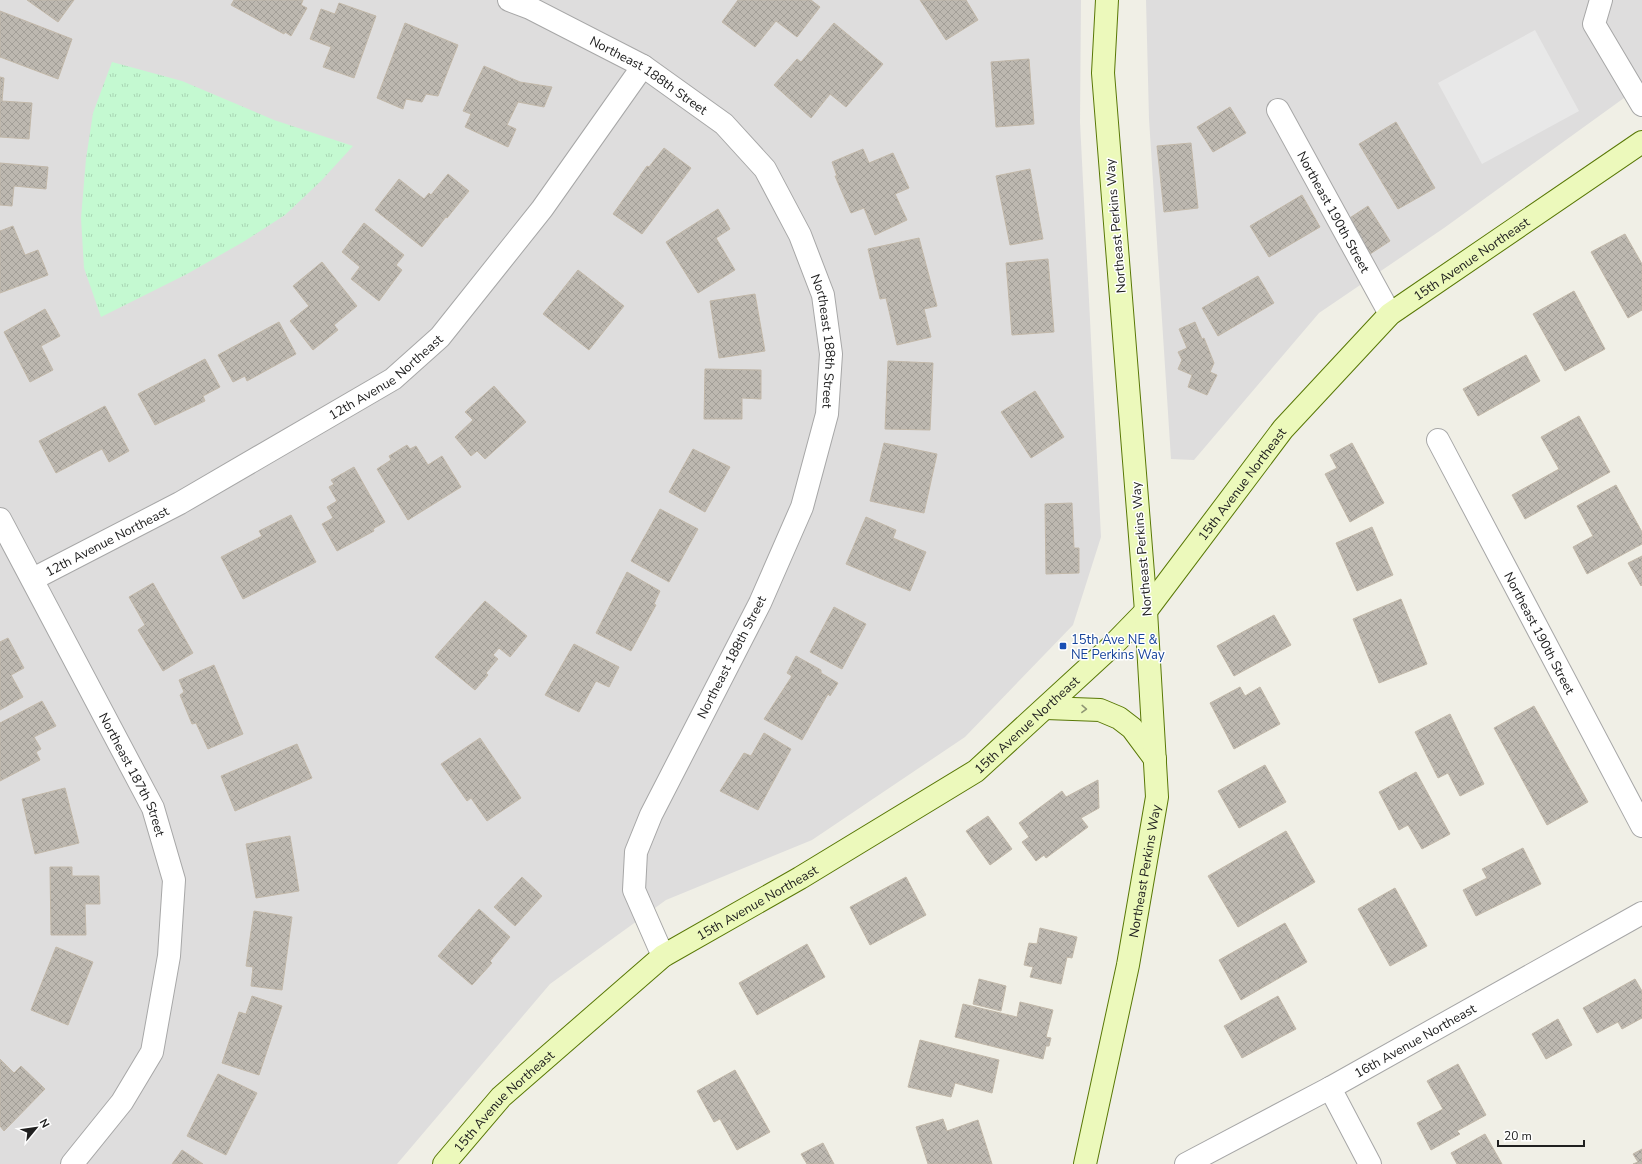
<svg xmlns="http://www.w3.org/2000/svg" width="1642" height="1164" font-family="'Nunito Sans',sans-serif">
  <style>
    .residential { fill: #dedddd }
    .park { fill: url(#park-tufts) }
    .parking { fill: #e8e8e8 }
    .building { fill: url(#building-cross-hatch); stroke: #c2b8a9 }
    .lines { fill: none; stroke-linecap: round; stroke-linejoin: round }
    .street-casing { stroke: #a7a7a7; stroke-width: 24 }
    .secondary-casing { stroke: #597806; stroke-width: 24 }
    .street { stroke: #fff; stroke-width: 22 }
    .secondary { stroke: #ecf9bb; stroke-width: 22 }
    .oneway { stroke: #909775 }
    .transit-dot { fill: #1a4fb4; stroke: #fff; stroke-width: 1.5 }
    .labels { text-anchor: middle; stroke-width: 3; stroke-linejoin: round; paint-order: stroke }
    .street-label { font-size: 13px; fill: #202020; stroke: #fff }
    .transit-label { font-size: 13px; fill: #164399; stroke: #fff; text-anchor: start }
  </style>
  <defs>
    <pattern id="park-tufts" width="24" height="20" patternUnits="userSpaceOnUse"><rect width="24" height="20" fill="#c4f9d1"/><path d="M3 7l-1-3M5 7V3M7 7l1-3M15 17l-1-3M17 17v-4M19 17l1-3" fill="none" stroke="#a8d5b3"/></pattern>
    <pattern id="building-cross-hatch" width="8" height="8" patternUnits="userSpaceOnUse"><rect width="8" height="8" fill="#bdb8b0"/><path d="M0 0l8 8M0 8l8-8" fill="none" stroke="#a29e97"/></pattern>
  </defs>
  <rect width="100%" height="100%" fill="#f0efe6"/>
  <path class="residential" d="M 0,0 L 1081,0 L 1080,122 L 1101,537 L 1073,625 L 965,737 L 812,840 L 666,900 L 550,984 L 397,1164 L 0,1164 Z
    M 1146,0 L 1642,0 L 1642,85 L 1444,228 L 1319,313 L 1194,460 L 1171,459 L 1149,119 Z"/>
  <path class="park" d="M 112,62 L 182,81 L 274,120 L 353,146 L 321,181 L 285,215 L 243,242 L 187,274 L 101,317 L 84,268 L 81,218 L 86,159 L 93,113 Z"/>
  <path class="parking" d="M 1535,30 L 1579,111 L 1482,164 L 1438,83 Z"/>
  <path class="building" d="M 27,0 L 74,0 L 58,22 Z
    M 234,0 L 303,0 L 301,5 L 307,8 L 291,36 L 285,32 L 284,34 L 231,5 Z
    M 738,0 L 811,0 L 820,7 L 797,37 L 776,21 L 755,47 L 722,22 Z
    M 920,0 L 966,0 L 978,20 L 946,40 Z
    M 339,3 L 376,16 L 354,78 L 323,67 L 331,47 L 310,39 L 321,9 L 335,14 Z
    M 0,11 L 72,39 L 58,79 L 0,57 Z
    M 405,23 L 458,45 L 438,96 L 426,94 L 422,102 L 406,99 L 403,109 L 377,98 Z
    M 834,23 L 883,64 L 846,107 L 830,94 L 811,118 L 774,85 L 797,59 L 801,62 Z
    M 1029,59 L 1034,124 L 996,127 L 991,62 Z
    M 484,66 L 520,82 L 552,87 L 544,107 L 518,102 L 507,125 L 516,129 L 508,147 L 465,127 L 471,114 L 463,111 Z
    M 0,77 L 4,78 L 2,101 L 32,103 L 29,139 L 0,137 Z
    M 1230,107 L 1246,133 L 1213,152 L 1197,127 Z
    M 1396,122 L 1435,188 L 1398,209 L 1359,144 Z
    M 1191,143 L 1198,208 L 1164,212 L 1157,146 Z
    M 664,148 L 691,168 L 642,234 L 613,214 L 647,166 L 649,167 Z
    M 863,149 L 869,163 L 893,153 L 909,188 L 895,194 L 907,220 L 875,235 L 864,208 L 851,213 L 835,176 L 837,176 L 832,162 Z
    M 0,163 L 48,167 L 46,189 L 14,186 L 12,206 L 0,205 Z
    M 1030,169 L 1043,239 L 1010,245 L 996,176 Z
    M 448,174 L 469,191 L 447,218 L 446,217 L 422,247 L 375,210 L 399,179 L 424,199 L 429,193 L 431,195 Z
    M 1302,195 L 1320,227 L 1269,257 L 1250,226 Z
    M 1368,206 L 1390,241 L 1364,258 L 1342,223 Z
    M 718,209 L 730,229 L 716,238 L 735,270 L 698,293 L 666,242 Z
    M 364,223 L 404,255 L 396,265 L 402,270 L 379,301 L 351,279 L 360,267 L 342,252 Z
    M 13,226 L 25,255 L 38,250 L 48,275 L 0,293 L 0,231 Z
    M 1625,234 L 1642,264 L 1642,310 L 1628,318 L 1591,252 Z
    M 919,238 L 937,306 L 924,309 L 931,337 L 897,345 L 886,298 L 880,299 L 868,249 Z
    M 1048,259 L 1054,332 L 1012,335 L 1006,263 Z
    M 322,262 L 357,306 L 334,325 L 338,330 L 313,350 L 290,321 L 309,306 L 293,286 Z
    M 578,270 L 624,306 L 589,350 L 543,314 Z
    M 1258,276 L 1274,303 L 1218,336 L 1202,308 Z
    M 1574,291 L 1605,349 L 1565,371 L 1533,314 Z
    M 755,294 L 765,351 L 719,358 L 710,301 Z
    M 45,309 L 60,336 L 41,346 L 53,370 L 30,382 L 4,332 Z
    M 279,322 L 296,354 L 247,381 L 245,376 L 233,382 L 218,355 Z
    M 1195,322 L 1202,339 L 1204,338 L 1214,363 L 1210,372 L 1217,375 L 1207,395 L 1188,387 L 1192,375 L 1178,369 L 1182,360 L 1178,352 L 1187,348 L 1179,329 Z
    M 1526,355 L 1540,381 L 1478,416 L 1463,389 Z
    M 205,359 L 220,387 L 203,396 L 205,401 L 155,425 L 138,394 Z
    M 888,361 L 933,363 L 930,430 L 885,429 Z
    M 705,369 L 761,370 L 761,399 L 742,398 L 742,419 L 704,419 Z
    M 494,386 L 526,422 L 485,459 L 477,451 L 471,456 L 455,437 L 473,420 L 465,412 Z
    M 1035,391 L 1064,437 L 1031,458 L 1001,412 Z
    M 105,406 L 129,451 L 109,462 L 102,449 L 56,473 L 39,441 Z
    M 1579,416 L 1610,472 L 1525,519 L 1512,495 L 1559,469 L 1541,437 Z
    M 884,443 L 937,454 L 924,513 L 870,501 Z
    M 1352,443 L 1384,503 L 1350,522 L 1325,474 L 1337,468 L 1330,455 Z
    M 407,445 L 410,449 L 416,446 L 428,465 L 442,456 L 461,487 L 408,520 L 377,469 L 391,460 L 389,456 Z
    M 693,449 L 730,467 L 705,512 L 669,492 Z
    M 354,467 L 385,522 L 373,529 L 374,531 L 337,551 L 322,524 L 333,518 L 327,507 L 337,501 L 329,487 L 334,484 L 331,480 Z
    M 1616,485 L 1642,532 L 1642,544 L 1587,574 L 1573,547 L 1593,536 L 1577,506 Z
    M 1072,503 L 1074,548 L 1079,548 L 1079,573 L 1046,574 L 1045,504 Z
    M 660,509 L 698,529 L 669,582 L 631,561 Z
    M 291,515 L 316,562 L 243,599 L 221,557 L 262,536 L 259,531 Z
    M 866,517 L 896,530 L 893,538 L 926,552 L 910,591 L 846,564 Z
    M 1372,527 L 1393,575 L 1357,591 L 1336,543 Z
    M 1642,556 L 1642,585 L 1641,586 L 1628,563 Z
    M 627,572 L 660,591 L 654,604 L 656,605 L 631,651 L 596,633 Z
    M 153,583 L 193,653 L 163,671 L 138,630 L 145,625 L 129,597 Z
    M 1401,599 L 1427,664 L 1379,683 L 1353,619 Z
    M 485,601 L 527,636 L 510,657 L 499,648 L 493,655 L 498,659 L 486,673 L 488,675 L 475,690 L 435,657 Z
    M 834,607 L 866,624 L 842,669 L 810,652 Z
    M 1274,615 L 1291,645 L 1234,676 L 1217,646 Z
    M 8,638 L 24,668 L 11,675 L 23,697 L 0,710 L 0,642 Z
    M 574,644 L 619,667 L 609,687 L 596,681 L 579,712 L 545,695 Z
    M 796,656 L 821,670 L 821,673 L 838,683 L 830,696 L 828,694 L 802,740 L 764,719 L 792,676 L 787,673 Z
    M 214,665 L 243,734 L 208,749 L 196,723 L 192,724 L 180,695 L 184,692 L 179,680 Z
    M 1240,687 L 1245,696 L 1260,687 L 1280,724 L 1234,749 L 1210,703 Z
    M 42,701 L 56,726 L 34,737 L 41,749 L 36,752 L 40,760 L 0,781 L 0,723 Z
    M 1534,706 L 1588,802 L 1547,825 L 1494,728 Z
    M 1450,714 L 1484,784 L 1460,796 L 1448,773 L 1438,778 L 1415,732 Z
    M 764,733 L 791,749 L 758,810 L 720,791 L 744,753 L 751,756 Z
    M 480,738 L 521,798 L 487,821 L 471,798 L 467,801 L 441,764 Z
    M 297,744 L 312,778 L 235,811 L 221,776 Z
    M 1265,765 L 1286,802 L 1239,828 L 1218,791 Z
    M 1416,772 L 1450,834 L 1422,849 L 1408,825 L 1399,830 L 1379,792 Z
    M 1098,780 L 1099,808 L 1081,818 L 1088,827 L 1046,858 L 1044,855 L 1036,861 L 1022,842 L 1029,837 L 1019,823 L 1062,791 L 1066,797 Z
    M 65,788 L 79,843 L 35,854 L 22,799 Z
    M 988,816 L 1012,849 L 990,865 L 966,831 Z
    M 1286,831 L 1315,882 L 1238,927 L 1208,876 Z
    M 290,836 L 299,891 L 256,898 L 246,844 Z
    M 1523,848 L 1541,884 L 1476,916 L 1463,890 L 1487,878 L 1482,869 Z
    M 50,867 L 72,867 L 72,876 L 99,876 L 100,904 L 85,904 L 86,935 L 51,935 Z
    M 522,877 L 542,896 L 515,926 L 494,907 Z
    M 906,877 L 926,915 L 870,945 L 850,907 Z
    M 1395,888 L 1427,946 L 1390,966 L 1358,909 Z
    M 479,909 L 510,937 L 490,961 L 492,963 L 472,985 L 438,956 Z
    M 254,911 L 292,917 L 282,990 L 251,986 L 253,967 L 246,966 Z
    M 1285,923 L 1307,962 L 1241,1000 L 1219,960 Z
    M 1040,928 L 1077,937 L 1072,958 L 1067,957 L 1061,984 L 1030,977 L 1033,967 L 1024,965 L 1029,943 L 1037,944 Z
    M 807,944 L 825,977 L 757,1015 L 739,983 Z
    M 56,947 L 93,962 L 68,1025 L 31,1010 Z
    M 979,979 L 1006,986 L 1001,1011 L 973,1004 Z
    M 1635,979 L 1642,991 L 1642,1018 L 1622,1029 L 1618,1022 L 1597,1033 L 1583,1008 Z
    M 252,996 L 282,1006 L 259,1075 L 222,1063 L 239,1012 L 246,1014 Z
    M 1278,996 L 1296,1029 L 1242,1058 L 1224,1026 Z
    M 1020,1002 L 1053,1010 L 1046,1037 L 1051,1038 L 1049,1046 L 1046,1046 L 1043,1059 L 955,1037 L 963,1004 L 1017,1017 Z
    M 1558,1019 L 1572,1045 L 1546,1059 L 1532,1034 Z
    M 920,1040 L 999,1060 L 992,1093 L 955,1083 L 951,1097 L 908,1087 Z
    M 0,1059 L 14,1073 L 21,1066 L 45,1089 L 4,1131 L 0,1126 Z
    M 1458,1064 L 1486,1115 L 1457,1131 L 1460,1134 L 1431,1150 L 1417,1123 L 1443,1109 L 1427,1081 Z
    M 735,1070 L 770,1132 L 737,1150 L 720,1119 L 714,1122 L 697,1091 Z
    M 218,1074 L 257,1093 L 226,1155 L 187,1136 Z
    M 943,1119 L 947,1131 L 978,1120 L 992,1164 L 928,1164 L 916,1127 Z
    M 1485,1134 L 1502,1164 L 1457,1164 L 1451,1153 Z
    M 823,1143 L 834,1164 L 807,1164 L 801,1154 Z
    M 1642,1149 L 1642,1164 L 1633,1164 L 1638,1162 L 1633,1154 Z
    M 182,1150 L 203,1164 L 172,1164 Z"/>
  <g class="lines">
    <g class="street-casing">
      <g id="street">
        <path id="s1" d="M 509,0 L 530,8 L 643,66 L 724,124 L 765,169 L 800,235 L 823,295 L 831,354 L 827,414 L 802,507 L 760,603 L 651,815 L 636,852 L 634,890 L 663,956"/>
        <path d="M 1601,0 L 1594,24 L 1642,105"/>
        <path id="s2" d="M 1278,110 L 1390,314"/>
        <path id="s3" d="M 1438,440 L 1642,826"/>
        <path id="s4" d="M 0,519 L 153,808 L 174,880 L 169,956 L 152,1052 L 122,1102 L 72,1164"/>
        <path id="s5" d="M 33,579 L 180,503 L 393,379 L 440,337 L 542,209 L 643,66"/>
        <path d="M 1330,1088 L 1370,1164"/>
        <path id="s6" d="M 1186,1164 L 1330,1088 L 1642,913"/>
      </g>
    </g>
    <g class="secondary-casing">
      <g id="secondary">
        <path d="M 1046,708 L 1100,710 L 1119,718 L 1132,728 L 1155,759"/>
        <path id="s7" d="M 444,1164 L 501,1097 L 663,956 L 800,878 L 976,771 L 1112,646 L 1146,611 L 1283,429 L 1390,314 L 1642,142"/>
        <path id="s8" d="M 1085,1164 L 1128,965 L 1157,797 L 1146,611 L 1103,73 L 1107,0"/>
      </g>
    </g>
    <use href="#street" class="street"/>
    <use href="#secondary" class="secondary"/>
  </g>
  <defs><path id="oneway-chevron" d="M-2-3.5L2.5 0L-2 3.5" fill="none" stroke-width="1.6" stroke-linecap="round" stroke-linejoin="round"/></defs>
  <use class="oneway" href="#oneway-chevron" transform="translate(1084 709) rotate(2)"/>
  <rect class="transit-dot" x="1059" y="642" width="8" height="8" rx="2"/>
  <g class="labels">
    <g class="street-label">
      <text dy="5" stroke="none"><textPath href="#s1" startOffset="159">Northeast 188th Street</textPath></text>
      <text dy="5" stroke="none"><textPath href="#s2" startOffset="116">Northeast 190th Street</textPath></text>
      <text transform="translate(1115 226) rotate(-95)" y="5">Northeast Perkins Way</text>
      <text dy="5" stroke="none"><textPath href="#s7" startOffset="1383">15th Avenue Northeast</textPath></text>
      <text dy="5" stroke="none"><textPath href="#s1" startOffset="495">Northeast 188th Street</textPath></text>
      <text dy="5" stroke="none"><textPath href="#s5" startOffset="407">12th Avenue Northeast</textPath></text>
      <text dy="5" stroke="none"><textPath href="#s7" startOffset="1059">15th Avenue Northeast</textPath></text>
      <text dy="5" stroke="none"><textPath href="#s5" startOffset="83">12th Avenue Northeast</textPath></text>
      <text transform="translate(1141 549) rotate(-95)" y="5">Northeast Perkins Way</text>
      <text dy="5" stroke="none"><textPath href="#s3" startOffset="218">Northeast 190th Street</textPath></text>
      <text transform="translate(731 657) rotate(-63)" y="5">Northeast 188th Street</text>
      <text dy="5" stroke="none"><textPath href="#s7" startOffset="735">15th Avenue Northeast</textPath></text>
      <text dy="5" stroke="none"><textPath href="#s4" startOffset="288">Northeast 187th Street</textPath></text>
      <text dy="5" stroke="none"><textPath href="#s8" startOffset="299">Northeast Perkins Way</textPath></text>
      <text dy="5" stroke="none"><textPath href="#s7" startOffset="411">15th Avenue Northeast</textPath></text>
      <text dy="5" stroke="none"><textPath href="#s6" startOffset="260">16th Avenue Northeast</textPath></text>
      <text dy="5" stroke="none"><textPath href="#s7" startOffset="87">15th Avenue Northeast</textPath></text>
    </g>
    <g class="transit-label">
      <text x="1071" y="644">15th Ave NE &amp;<tspan x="1071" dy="15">NE Perkins Way</tspan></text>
    </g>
  </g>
  <g transform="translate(36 1128) rotate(61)" stroke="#ffffff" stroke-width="3" paint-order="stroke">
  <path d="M0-3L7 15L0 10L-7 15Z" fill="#202020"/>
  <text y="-6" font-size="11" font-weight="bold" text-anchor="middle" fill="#202020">N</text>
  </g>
  <path d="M1498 1140v6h86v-6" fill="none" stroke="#202020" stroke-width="2"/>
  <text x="1504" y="1140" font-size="12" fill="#202020" stroke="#ffffff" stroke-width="3" paint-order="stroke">20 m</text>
</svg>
